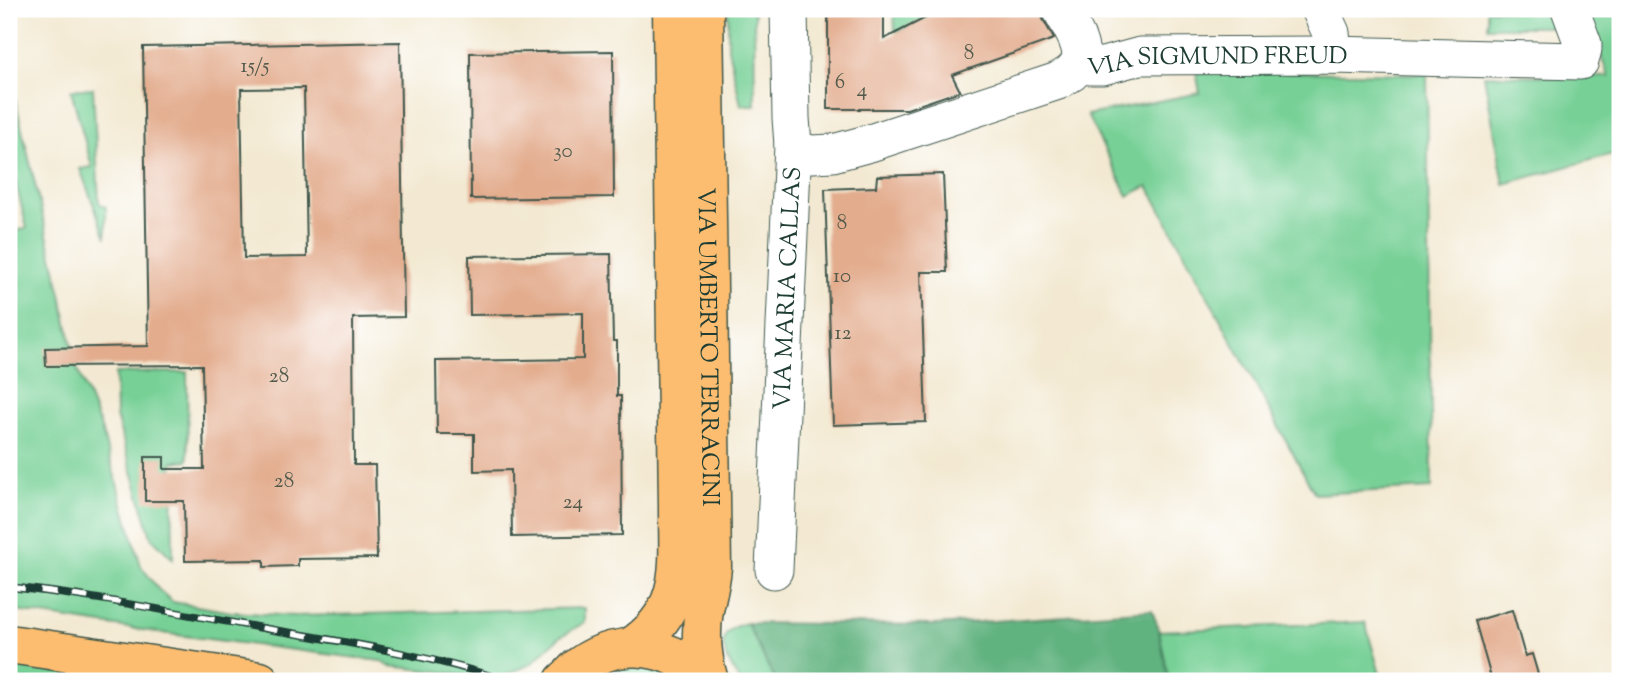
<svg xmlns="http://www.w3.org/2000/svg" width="1629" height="690" font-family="'Sorts Mill Goudy',serif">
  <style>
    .green { fill: #77d096; stroke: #4b8665; stroke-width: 2 }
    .forest { fill: #61b27f; stroke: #40785a; stroke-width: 2 }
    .building { fill: #e3ac8d; fill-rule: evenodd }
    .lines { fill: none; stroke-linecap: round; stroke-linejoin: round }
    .minor-casing { stroke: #3f574c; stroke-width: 39 }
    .major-casing { stroke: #3f574c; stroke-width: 41 }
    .minor { stroke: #fff; stroke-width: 37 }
    .major { stroke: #fcbd6f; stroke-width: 38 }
    .rail-casing { stroke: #1f3d34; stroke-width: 8 }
    .rail { stroke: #fff; stroke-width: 5; stroke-dasharray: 16; stroke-linecap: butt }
    .labels { text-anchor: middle; stroke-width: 5; stroke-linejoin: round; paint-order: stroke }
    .number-label { font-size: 21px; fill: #50594a }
    .street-label { font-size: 24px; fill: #1f3d34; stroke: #fff }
  </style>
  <rect width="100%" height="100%" fill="#fff"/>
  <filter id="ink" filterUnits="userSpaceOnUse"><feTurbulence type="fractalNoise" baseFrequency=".0143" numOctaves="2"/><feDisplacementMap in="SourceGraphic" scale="14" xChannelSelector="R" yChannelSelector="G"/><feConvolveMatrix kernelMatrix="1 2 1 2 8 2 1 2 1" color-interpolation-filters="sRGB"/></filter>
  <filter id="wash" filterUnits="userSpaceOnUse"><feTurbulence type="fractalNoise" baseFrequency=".00686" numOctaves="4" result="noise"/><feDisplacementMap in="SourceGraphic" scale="28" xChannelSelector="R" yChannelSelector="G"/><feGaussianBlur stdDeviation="1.57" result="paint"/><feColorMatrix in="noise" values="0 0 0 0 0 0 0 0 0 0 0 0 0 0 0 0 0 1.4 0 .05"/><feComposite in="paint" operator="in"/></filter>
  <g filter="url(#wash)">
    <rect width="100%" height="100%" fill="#f3e9d2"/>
    <path class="green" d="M 728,9 L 754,9 L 755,105 L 741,105 L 728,49 Z
      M 898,9 L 928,9 L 939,31 L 931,35 L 923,19 L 902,30 L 895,31 L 894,11 Z
      M 1487,9 L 1557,9 L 1564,27 L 1487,27 Z
      M 1583,9 L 1620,9 L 1620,152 L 1504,184 L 1484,75 L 1609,77 Z
      M 1196,71 L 1427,74 L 1432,488 L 1315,494 L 1148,186 L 1128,196 L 1087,115 L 1200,93 Z
      M 9,74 L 61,294 L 76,366 L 100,425 L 141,566 L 159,590 L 173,602 L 232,612 L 295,616 L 585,608 L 585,622 L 560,637 L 531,664 L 503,676 L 487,680 L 444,672 L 389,666 L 381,661 L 169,634 L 9,610 L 9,233 L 27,228 L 9,157 Z
      M 93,88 L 99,203 L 106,207 L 106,238 L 80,169 L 92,167 L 71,90 Z
      M 187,372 L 188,460 L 172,462 L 173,559 L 151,537 L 116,416 L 115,373 Z
      M 1365,622 L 1382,681 L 1169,681 L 1159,631 Z
      M 747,623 L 772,674 L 778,681 L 739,681 C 727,658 708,631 747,623 Z
      M 9,664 L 123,681 L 9,681 Z
      M 628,666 L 651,667 L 681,681 L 593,681 L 605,672 Z"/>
    <path class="forest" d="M 1152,610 L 1159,631 L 1169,681 L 778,681 L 772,674 L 747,623 L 935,625 Z"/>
    <g id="blocks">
      <path class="building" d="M 828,9 L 884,9 L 884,39 L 943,9 L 1039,9 L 1043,19 L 1054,39 L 952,75 L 960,91 L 907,109 L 828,109 Z
        M 400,42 L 404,317 L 353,318 L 354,465 L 375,465 L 377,558 L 298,559 L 298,566 L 264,567 L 264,560 L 185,561 L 184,501 L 145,501 L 145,457 L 164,457 L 164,469 L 204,469 L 202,365 L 46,366 L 45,348 L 148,346 L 143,47 ZM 304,88 L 307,257 L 244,258 L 241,89 Z
        M 613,51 L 614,197 L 471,199 L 470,53 Z
        M 943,174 L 947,272 L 921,272 L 926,422 L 833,425 L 825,189 L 876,187 L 877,176 Z
        M 611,254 L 613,341 L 617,341 L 617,396 L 621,396 L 622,535 L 512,537 L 511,470 L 474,471 L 474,434 L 437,434 L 436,361 L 583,359 L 583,313 L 470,315 L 469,256 Z
        M 1512,610 L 1525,656 L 1532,654 L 1540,681 L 1492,681 L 1475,621 Z"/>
    </g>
  </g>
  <g filter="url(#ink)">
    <use href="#blocks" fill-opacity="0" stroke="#3f574c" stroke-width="2"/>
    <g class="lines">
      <g class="minor-casing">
        <g id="minor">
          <path d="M 1061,9 C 1069,25 1085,45 1080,63"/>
          <path d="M 1320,9 L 1331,33 L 1333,55"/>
          <path id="s1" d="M 793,145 L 801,152 L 812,154 L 833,153 L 870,143 L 1058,81 L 1071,73 L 1080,63 L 1090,66 L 1103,66 L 1140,56 L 1333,55 L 1580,61 L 1583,49 L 1583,44 L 1570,9"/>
          <path id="s2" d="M 774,570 L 793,145 L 791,118 L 789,9"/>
        </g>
      </g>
      <g class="major-casing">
        <g id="major">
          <path id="s3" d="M 704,9 L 712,567 C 711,582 707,596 704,610 C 700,634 702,658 709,681"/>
          <path d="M 9,644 L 260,681"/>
          <path d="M 631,647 C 686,611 678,566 678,508 L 672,9"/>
          <path d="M 564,681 C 570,676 575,670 580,666 C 620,636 675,644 706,681"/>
        </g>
      </g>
      <use href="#minor" class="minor"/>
      <use href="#major" class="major"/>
      <g class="rail-casing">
        <path id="rail" d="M 9,587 C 90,595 171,612 251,626 C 336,641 424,653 506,681"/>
      </g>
      <use href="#rail" class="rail"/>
    </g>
  </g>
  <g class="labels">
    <g class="number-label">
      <text x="969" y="59">8</text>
      <text x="255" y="72">15/5</text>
      <text x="840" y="88">6</text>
      <text x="862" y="96">4</text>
      <text x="563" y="157">30</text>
      <text x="842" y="229">8</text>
      <text x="842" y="282">10</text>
      <text x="843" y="339">12</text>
      <text x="279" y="382">28</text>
      <text x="284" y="487">28</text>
      <text x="573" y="508">24</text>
    </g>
    <g class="street-label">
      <text dy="8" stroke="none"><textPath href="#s1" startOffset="446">VIA SIGMUND FREUD</textPath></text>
      <text dy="8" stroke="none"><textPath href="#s2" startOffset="282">VIA MARIA CALLAS</textPath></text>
      <text dy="8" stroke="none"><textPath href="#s3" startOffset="338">VIA UMBERTO TERRACINI</textPath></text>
    </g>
  </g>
  <rect width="1629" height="690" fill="none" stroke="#fff" stroke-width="35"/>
</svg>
